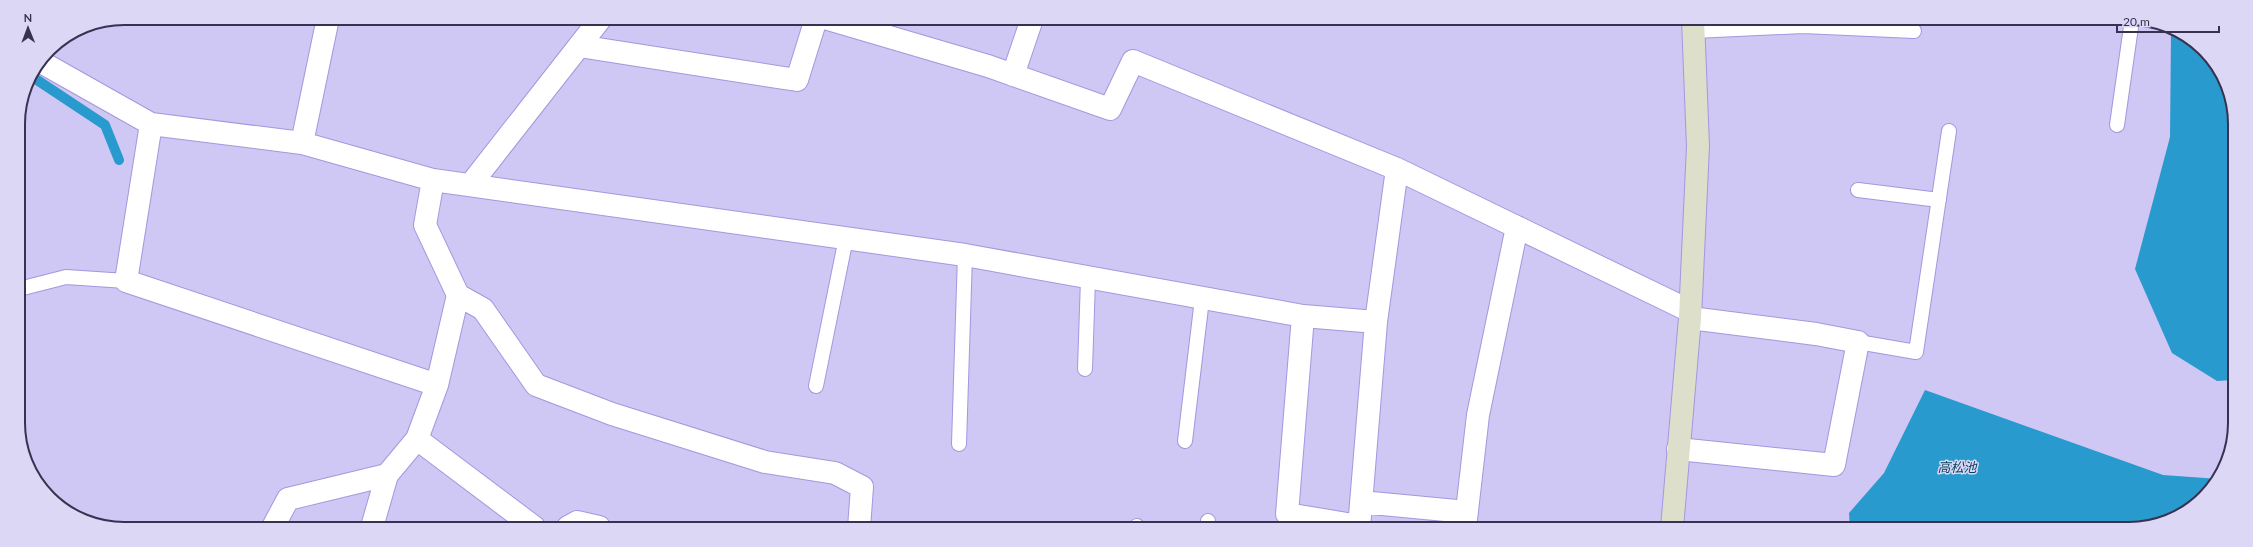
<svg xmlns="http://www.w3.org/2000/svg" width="2253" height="547" font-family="Lato,'Noto Sans JP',sans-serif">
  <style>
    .water { fill: #299acd }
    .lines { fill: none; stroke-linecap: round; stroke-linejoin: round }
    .stream { stroke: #299acd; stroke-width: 10 }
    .lane-casing { stroke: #a597de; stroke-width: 16 }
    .street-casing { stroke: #a597de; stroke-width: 24 }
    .secondary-casing { stroke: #a597de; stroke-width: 24 }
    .lane { stroke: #fff; stroke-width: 14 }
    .street { stroke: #fff; stroke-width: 22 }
    .secondary { stroke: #dddfca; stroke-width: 22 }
    .labels { text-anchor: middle; stroke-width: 3; stroke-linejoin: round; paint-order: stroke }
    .water-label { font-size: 13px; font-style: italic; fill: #00405a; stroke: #dcd7f5 }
    .rim { fill: none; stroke: #38314f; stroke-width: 2 }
  </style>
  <rect width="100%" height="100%" fill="#cfc7f4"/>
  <path class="water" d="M 2171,31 L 2204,49 L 2233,104 L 2233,380 L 2217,381 L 2172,353 L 2135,269 L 2170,137 Z
    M 1925,390 L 2163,475 L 2219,479 L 2199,503 L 2169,521 L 2135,529 L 1850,529 L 1849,513 L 1884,473 Z"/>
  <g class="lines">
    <path class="stream" d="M 31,76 L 105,125 L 119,160"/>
    <g class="lane-casing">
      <path id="lane" d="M 1694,31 L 1803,26 L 1914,31
        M 2117,125 L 2132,20
        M 1858,190 L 1939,200
        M 19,289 L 66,277 L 126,281
        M 1858,342 L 1916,352 L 1949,131
        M 1085,369 L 1088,279
        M 816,386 L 846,238
        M 1185,441 L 1202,299
        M 959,444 L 965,255
        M 1136,528 L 1137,526
        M 1207,528 L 1208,521"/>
    </g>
    <g class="street-casing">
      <path id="street" d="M 828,19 L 988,66 L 1110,109 L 1133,61 L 1397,169
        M 579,46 L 797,80 L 816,19
        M 41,62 L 151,124 L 302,143 L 328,18
        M 1013,75 L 1032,19
        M 151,124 L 126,281 L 437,385
        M 302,143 L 433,180 L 965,255 L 1303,316 L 1376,322
        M 433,180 L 425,225 L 458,295 L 437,385 L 417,439 L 534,527
        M 471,184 L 601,18
        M 458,295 L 483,309 L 536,385 L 612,414 L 765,462 L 835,473 L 862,487 L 859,528
        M 1303,316 L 1287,514 L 1359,526
        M 1678,449 L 1834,465 L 1858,342 L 1816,334 L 1690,318
        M 1361,502 L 1467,512
        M 273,527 L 288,499 L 387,475
        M 372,527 L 387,475 L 417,439
        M 568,527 L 577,522 L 599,527
        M 1359,528 L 1376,322 L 1397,169 L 1690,311
        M 1465,528 L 1478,415 L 1517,227"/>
    </g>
    <g class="secondary-casing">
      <path id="secondary" d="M 1672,528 L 1690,318 L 1698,146 L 1693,20"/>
    </g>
    <use href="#lane" class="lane"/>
    <use href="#street" class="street"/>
    <use href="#secondary" class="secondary"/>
  </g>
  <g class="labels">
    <g class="water-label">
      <text x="1957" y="472">高松池</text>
    </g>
  </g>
  <path d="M0 0H2253V547H0ZM124 25H2129A99 99 0 0 1 2228 124V423A99 99 0 0 1 2129 522H124A99 99 0 0 1 25 423V124A99 99 0 0 1 124 25Z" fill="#dcd7f5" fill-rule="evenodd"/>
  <path class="rim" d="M124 25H2129A99 99 0 0 1 2228 124V423A99 99 0 0 1 2129 522H124A99 99 0 0 1 25 423V124A99 99 0 0 1 124 25Z"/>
  <g transform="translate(28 28) rotate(359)" stroke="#dcd7f5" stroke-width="3" paint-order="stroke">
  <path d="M0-3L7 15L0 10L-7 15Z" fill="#38314f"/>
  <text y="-6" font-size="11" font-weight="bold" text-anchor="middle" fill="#38314f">N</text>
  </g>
  <path d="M2117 26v6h102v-6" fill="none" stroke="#38314f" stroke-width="2"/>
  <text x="2123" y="26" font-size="12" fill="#38314f" stroke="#dcd7f5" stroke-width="3" paint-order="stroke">20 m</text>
</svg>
